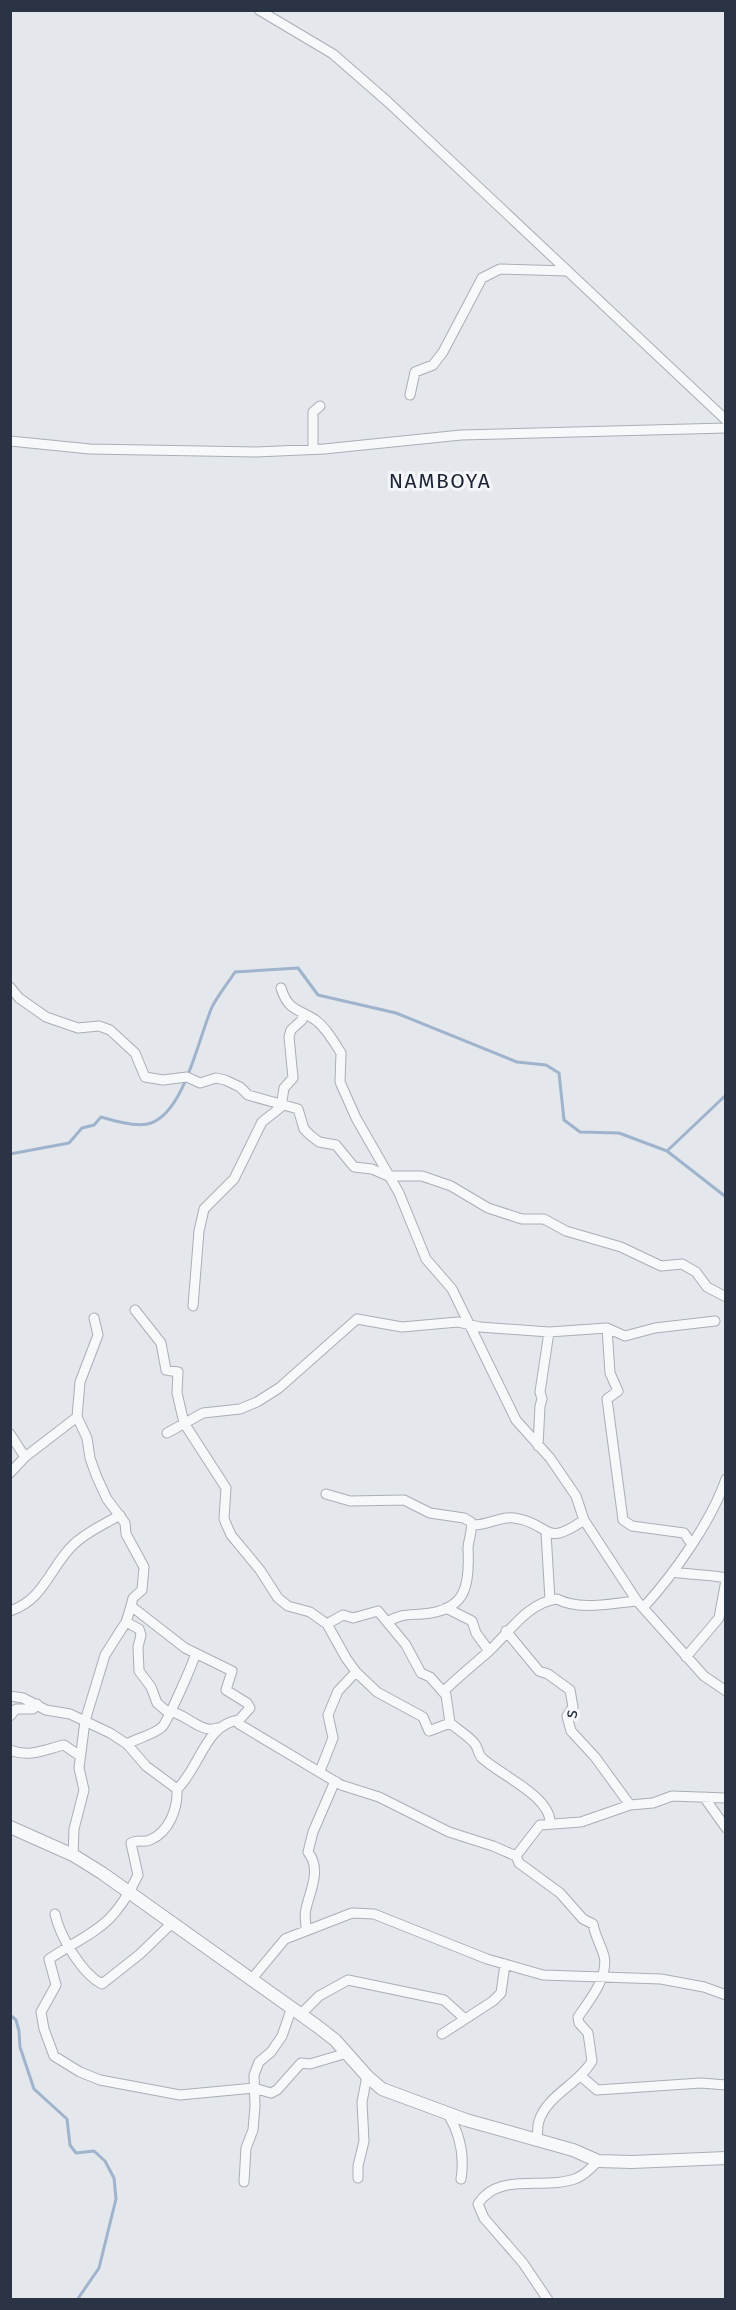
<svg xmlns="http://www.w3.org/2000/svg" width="736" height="2310" font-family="'Fira Sans',sans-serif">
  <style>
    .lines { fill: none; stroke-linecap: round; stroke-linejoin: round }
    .stream { stroke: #9fb4cc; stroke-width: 3 }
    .minor-casing { stroke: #a9aeb7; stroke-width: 11 }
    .tertiary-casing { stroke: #a9aeb7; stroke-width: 14 }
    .minor { stroke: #f7f8fa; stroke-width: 9 }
    .tertiary { stroke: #f7f8fa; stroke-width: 12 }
    .labels { text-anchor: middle; stroke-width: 6; stroke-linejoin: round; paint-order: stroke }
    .street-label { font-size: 18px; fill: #2b3445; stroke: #f4f6f9 }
    .quarter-label { font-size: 21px; letter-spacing: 1.5px; fill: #1d2536; stroke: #f4f6f9 }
  </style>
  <rect width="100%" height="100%" fill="#e4e7ec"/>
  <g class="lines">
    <path class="stream" d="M 667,1151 L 726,1095
      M 10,1154 L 69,1143 L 82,1128 L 94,1125 L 101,1117 C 114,1121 138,1128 151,1123 C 185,1111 199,1036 212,1007 C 218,995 228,983 235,972 L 298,968 L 318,995 L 396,1013 L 517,1062 L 546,1065 L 559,1073 L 564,1120 L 580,1132 L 619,1133 L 667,1151 L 726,1197
      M 10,2015 L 16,2020 L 19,2031 L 20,2047 L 34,2089 L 67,2119 L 70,2145 L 76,2153 L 94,2151 L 105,2161 L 114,2178 L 116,2199 L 99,2268 L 77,2300"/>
    <g class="minor-casing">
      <path id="minor" d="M 259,10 L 333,54 L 388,102 L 726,420
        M 410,395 L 415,372 L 433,365 L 443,352 L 482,278 L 500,269 L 568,271
        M 10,441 L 90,449 L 256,452 L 324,449 L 461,435 L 726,428
        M 313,449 L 313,412 L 320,406
        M 10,987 L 19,998 L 46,1017 L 78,1028 L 99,1026 L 110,1030 L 135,1053 L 145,1077 L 163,1080 L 187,1077 L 200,1083 L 216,1078 L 225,1080 L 240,1087 L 248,1095 L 298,1109 L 304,1129 L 310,1135 L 319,1142 L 336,1145 L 354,1167 L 372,1169 L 388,1176 L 422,1176 L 451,1186 L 488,1208 L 522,1219 L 544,1219 L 566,1231 L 621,1247 L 661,1266 L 682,1264 L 696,1272 L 707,1287 L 726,1297
        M 281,988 C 288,1010 296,1008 314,1019 C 325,1026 334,1042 341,1053 L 340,1082 L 356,1118 L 399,1193 L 426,1259 L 452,1289 L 516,1420 L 550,1458 L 576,1496 L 584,1520 L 637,1601 L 704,1676 L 726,1691
        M 193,1306 L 199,1231 L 204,1209 L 234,1179 L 262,1122 L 281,1107 L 284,1088 L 293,1078 L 289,1037 L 291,1030 L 302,1020 L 303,1015
        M 135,1310 L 161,1343 L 166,1370 L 178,1372 L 177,1393 L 184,1423 L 226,1488 L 224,1519 L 231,1535 L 260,1570 L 278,1598 L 288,1606 L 310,1612 L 327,1624 L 346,1658 L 356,1672 L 377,1692 L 423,1717 L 429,1731 L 450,1723 C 457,1729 470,1737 475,1744 C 478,1748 478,1753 481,1757 C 498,1774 551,1796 550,1823
        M 94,1318 L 98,1335 L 80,1382 L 77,1417 L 87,1438 L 90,1458 L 96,1475 L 107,1499 L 125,1523 L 126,1534 L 144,1567 L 142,1590 L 133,1598 L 131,1606 L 185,1648 L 232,1671 L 226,1690 L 247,1703 L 250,1708 L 239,1720 L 239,1724 L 341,1785 L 379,1797 L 449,1832 L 493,1846 L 516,1856 L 519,1863 L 560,1893 L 583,1919 L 593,1924 C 595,1936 601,1945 604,1956 C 609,1977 589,2001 578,2017 L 579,2023 L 588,2033 L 592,2061 C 579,2084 547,2095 539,2121 C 537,2127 538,2134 537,2140
        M 607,1328 L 610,1373 L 618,1391 L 607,1399 L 623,1520 L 632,1526 L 684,1533 L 691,1543
        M 167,1433 L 203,1413 L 240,1409 L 257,1402 L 279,1388 L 357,1319 L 402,1327 L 458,1322 L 480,1327 L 549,1332 L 607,1328 L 625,1336 L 655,1328 L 715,1321
        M 10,1434 L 25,1457
        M 538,1446 L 540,1406 L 542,1399 L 540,1392 L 549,1332
        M 10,1473 L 25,1457 L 77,1417
        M 326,1494 L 350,1501 L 404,1500 L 430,1513 L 464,1518 L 471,1522 C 473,1531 468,1540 468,1549 C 470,1586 466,1611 422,1614 C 408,1615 400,1614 387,1622
        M 472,1525 C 487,1526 500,1516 514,1518 C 552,1523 542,1549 584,1520
        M 546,1533 L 550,1600
        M 673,1572 C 691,1575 707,1574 726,1578
        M 446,1608 L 472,1621 L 476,1633 L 489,1651
        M 643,1608 C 674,1574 711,1522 726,1479
        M 10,1611 C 44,1600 50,1567 73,1545 C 86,1532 105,1524 120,1515
        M 126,1622 L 139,1629 L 141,1635 L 138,1647 L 139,1671 L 151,1687 L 157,1703 L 170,1714
        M 327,1624 L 343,1615 L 353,1618 L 378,1611 L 406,1645 L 421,1673 L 430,1677 L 446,1695 L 450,1723
        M 506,1631 L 539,1671 L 548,1674 L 570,1690 L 573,1707 L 567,1716 L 571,1731 L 595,1757 L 630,1805
        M 686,1657 L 719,1618 L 726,1580
        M 443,1692 C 457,1678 473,1665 488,1652 C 508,1634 528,1602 557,1599 C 580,1611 612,1603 637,1601
        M 10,1696 L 23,1698 L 46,1710 L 70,1714 L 110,1733 L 127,1744 L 146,1766 L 177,1789
        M 172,1712 C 187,1715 202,1734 217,1728
        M 10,1716 L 16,1709 L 33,1709 L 37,1704
        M 239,1720 C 205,1724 200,1768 177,1789 C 178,1809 169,1832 150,1840 C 143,1843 138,1839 131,1843 L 138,1875 C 112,1929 95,1929 49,1959 L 56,1985 L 41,2012 L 44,2029 L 54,2056 L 80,2072 L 100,2080 L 180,2095 L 254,2088 L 271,2093 L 277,2090 L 301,2063 L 310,2064 L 347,2053
        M 127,1744 C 138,1738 153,1735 162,1727 C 166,1724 195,1660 195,1654
        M 10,1750 C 30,1758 46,1749 64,1745 L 80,1756
        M 320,1771 L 333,1738 L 328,1715 L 338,1691 L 356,1672
        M 704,1797 L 726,1828
        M 73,1855 L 74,1829 L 84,1790 L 79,1768 L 85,1721 L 105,1655 L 126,1622 L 131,1606
        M 516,1856 L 540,1825 L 581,1822 L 630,1805 L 653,1803 L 672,1796 L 726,1798
        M 55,1914 C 60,1936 81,1973 102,1984 L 140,1954 L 173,1922
        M 306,1929 C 306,1922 304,1915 306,1909 C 310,1890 322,1870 308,1852 L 313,1832 L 335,1781
        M 251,1980 L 285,1939 L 352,1913 L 374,1914 L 487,1959 L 543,1975 L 661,1979 L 704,1987 L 726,1995
        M 301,2014 L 319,1996 L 348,1980 L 444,2000 L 465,2019
        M 442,2034 L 493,2001 L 501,1993 L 505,1964
        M 582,2077 L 597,2090 L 701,2083 L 726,2085
        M 448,2114 C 460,2134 465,2154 461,2179
        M 358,2178 L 358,2166 L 364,2141 L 362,2102 L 367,2076
        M 244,2182 L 246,2148 L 253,2130 L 255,2106 L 254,2075 L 259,2062 L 271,2052 L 282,2036 L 292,2007
        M 548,2300 L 523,2263 L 484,2218 L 478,2204 C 498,2171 545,2191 577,2178 C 585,2175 592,2167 598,2161"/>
    </g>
    <g class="tertiary-casing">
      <path id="tertiary" d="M 10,1827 L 73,1855 L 102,1873 L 317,2026 L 335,2040 L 367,2076 L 382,2089 L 466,2120 L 573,2150 L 598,2161 L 632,2162 L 726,2158"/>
    </g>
    <use href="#minor" class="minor"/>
    <use href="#tertiary" class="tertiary"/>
  </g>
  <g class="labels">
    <g class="street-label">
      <text transform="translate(571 1714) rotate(-81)" y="6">s</text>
    </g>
    <g class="quarter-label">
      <text x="440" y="488">NAMBOYA</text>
    </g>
  </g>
  <rect width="736" height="2310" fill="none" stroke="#2b3445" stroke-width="24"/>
</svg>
